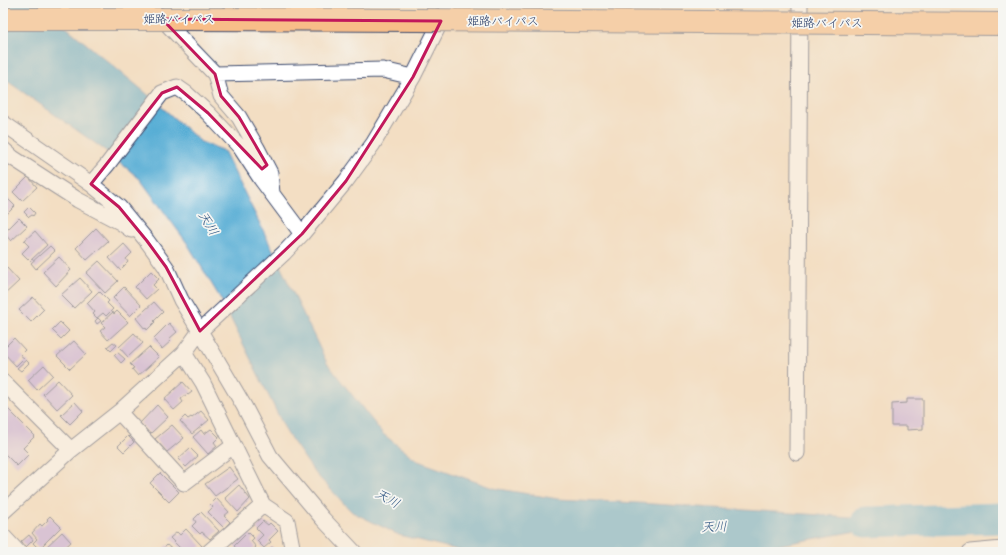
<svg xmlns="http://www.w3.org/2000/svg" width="1006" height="555" font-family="'Comic Neue','Klee One',sans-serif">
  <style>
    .water { fill: #59aed5; stroke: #3a6e9a }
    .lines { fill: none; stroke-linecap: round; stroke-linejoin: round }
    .river { stroke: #59aed5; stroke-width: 31 }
    .building { fill: #bba3e7 }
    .street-casing { stroke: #3b496d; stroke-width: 17 }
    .highway-casing { stroke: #3b496d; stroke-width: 24 }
    .street { stroke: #fff; stroke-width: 15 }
    .highway { stroke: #f8bd88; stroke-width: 22 }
    .highway-bridge-casing { stroke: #3b496d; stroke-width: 24; stroke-linecap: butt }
    .highway-bridge { stroke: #f8bd88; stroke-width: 22 }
    .marked { fill: none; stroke: #c2185b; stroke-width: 3; stroke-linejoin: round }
    .labels { text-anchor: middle; stroke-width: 3.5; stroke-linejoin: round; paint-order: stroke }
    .street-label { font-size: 12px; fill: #1b2f5e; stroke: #f6f6f2 }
    .water-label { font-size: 13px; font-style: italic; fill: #2e5582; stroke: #f6f6f2 }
  </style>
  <rect width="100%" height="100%" fill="#f6f6f2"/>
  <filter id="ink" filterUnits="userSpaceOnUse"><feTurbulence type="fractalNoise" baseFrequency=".025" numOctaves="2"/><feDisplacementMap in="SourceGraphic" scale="8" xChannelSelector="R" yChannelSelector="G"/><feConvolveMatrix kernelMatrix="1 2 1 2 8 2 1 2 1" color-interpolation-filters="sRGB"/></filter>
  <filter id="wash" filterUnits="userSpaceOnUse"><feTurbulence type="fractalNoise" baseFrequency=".012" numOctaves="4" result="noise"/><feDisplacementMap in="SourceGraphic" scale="16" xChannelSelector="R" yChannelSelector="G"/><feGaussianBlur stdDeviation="0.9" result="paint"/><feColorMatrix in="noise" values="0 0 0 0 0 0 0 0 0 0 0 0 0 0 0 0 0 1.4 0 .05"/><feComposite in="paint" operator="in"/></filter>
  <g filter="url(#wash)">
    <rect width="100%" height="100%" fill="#f3dec3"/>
    <path class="water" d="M 3,3 L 37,3 L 146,93 L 201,142 L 224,151 L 260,224 L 327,363 L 383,434 L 418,461 L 493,488 L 558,499 L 638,503 L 912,521 L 740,552 L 466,552 L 399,535 L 352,512 L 315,473 L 287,433 L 222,301 L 187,243 L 140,179 L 106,151 L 3,78 Z"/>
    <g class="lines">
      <path class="river" d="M 866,522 L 1003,518"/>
    </g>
    <g id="blocks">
      <path class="building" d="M 28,177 L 37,187 L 22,201 L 13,192 Z
        M 5,196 L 15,206 L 3,218 L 3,198 Z
        M 29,207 L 35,213 L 33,216 L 32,215 L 29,217 L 24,212 Z
        M 19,218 L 27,226 L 11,241 L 4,233 Z
        M 96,228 L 108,241 L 87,260 L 76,248 Z
        M 35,231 L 47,245 L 30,261 L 22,253 L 29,246 L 24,241 Z
        M 124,244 L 132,253 L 126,259 L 128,262 L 120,270 L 109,258 Z
        M 50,246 L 55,251 L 36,269 L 31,263 Z
        M 59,257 L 71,270 L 56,286 L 43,272 Z
        M 99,261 L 118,281 L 105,293 L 86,273 Z
        M 7,268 L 19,281 L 3,296 L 3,272 Z
        M 151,271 L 159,279 L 153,285 L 157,289 L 146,299 L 135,287 Z
        M 80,278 L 92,291 L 74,308 L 61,295 Z
        M 124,287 L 141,305 L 130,316 L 113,298 Z
        M 99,291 L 109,301 L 107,303 L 113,309 L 106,316 L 103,313 L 97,318 L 93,314 L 95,312 L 87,303 Z
        M 33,297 L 44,309 L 31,322 L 19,310 Z
        M 154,302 L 163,312 L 154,321 L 155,322 L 147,330 L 146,328 L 145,329 L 136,318 Z
        M 117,311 L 128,322 L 108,340 L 100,331 L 105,327 L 101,323 L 113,312 L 114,314 Z
        M 98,318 L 101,321 L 97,324 L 95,321 Z
        M 60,322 L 69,331 L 61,339 L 52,330 Z
        M 169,323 L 177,332 L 169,339 L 171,341 L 162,349 L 153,339 Z
        M 3,327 L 7,331 L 3,335 Z
        M 134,333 L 143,343 L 128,357 L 119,347 Z
        M 14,338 L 25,350 L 20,355 L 24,358 L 16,366 L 3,352 L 3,349 Z
        M 74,341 L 86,354 L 70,369 L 57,356 Z
        M 113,342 L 117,345 L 111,351 L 107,347 Z
        M 149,347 L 159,357 L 138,376 L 132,369 L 134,368 L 130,364 Z
        M 117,352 L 125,359 L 121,363 L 114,355 Z
        M 26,360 L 29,363 L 21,371 L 17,368 Z
        M 44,365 L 53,375 L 37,390 L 28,380 Z
        M 58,380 L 72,395 L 57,409 L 43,394 Z
        M 183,382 L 192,392 L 188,395 L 187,394 L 181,399 L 183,402 L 174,410 L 164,399 Z
        M 907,399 L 923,399 L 923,429 L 907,430 L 907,426 L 892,426 L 892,404 L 907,403 Z
        M 75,402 L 83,411 L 70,424 L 61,415 Z
        M 3,404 L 35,436 L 23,448 L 29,454 L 17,466 L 3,452 Z
        M 157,405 L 168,417 L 150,434 L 140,423 Z
        M 201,411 L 209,420 L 192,434 L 180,421 L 185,416 L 188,419 L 191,417 L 192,418 Z
        M 172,425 L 184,438 L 167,452 L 155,439 Z
        M 211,429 L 219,437 L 214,442 L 217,446 L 208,454 L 193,437 L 201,430 L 204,434 Z
        M 128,436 L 134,442 L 124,452 L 118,446 Z
        M 190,448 L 198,456 L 186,467 L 178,459 Z
        M 229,467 L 238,479 L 215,496 L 205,484 Z
        M 160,473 L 179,492 L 169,502 L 150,483 Z
        M 239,485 L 250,499 L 238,512 L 225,498 Z
        M 216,498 L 229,512 L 224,516 L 230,522 L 224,528 L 208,512 L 213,507 L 210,504 Z
        M 201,512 L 219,531 L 210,539 L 202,532 L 200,534 L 192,526 L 196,522 L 194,519 Z
        M 50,516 L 61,527 L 39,549 L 33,543 L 37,539 L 32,533 L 40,524 L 42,526 L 48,520 L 47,519 Z
        M 263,521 L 268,525 L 270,523 L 278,531 L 269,540 L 271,542 L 264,548 L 257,541 L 263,535 L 256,528 Z
        M 186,529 L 202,546 L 195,552 L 184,552 L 170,538 L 177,532 L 180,535 Z
        M 62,532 L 71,542 L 60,552 L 56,548 L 53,552 L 48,552 L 45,548 Z
        M 248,532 L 254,538 L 251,541 L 256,547 L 251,552 L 240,552 L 234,546 Z
        M 29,535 L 33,540 L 26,547 L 21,542 Z
        M 167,545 L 175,552 L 156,552 L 158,550 L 160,552 Z
        M 272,547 L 275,550 L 276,549 L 279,552 L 266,552 Z"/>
    </g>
  </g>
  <g filter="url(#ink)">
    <use href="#blocks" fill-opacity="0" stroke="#3b496d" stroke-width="1"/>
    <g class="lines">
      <g class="street-casing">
        <path id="street" d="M 147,3 L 215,74 L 383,70 L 413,77
          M 215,74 L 221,96 L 239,117 L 257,148 L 270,173 L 272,193
          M 3,123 L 91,184 L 119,207 L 147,241 L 166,267 L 181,300 L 200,331 L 244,406 L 270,456 L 323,519 L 354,552
          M 3,149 L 13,158 L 50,182 L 78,200 L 120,222 L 131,230
          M 91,184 L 107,165 L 162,93 L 177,87 L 187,94 L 208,113 L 240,147 L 261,179 L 302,234
          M 184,353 L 203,383 L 263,505 L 287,521 L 293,552
          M 3,382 L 71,450
          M 119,412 L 184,483 L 233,446
          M 797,453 L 800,3
          M 3,512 L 71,450 L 119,412 L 184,353 L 200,331 L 284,253 L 302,234 L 346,181 L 373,144 L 413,77 L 450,3
          M 3,536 L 18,552
          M 209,552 L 263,505
          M 970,552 L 1003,549"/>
      </g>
      <g class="highway-casing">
        <path id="highway" d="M 187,19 L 417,20"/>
      </g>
      <use href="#street" class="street"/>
      <use href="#highway" class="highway"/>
      <g class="highway-bridge-casing">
        <path id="highway-bridge" d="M 3,19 L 187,19
          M 417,20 L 1003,24"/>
      </g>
      <use href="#highway-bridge" class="highway-bridge"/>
    </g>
  </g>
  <path d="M0 0H1006V555H0ZM 162,19 L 441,21 L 413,77 L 346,181 L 302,234 L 200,331 L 166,267 L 147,241 L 119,207 L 91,184 L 162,93 L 177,87 L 208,113 L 262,169 L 267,165 L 239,117 L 221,96 L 215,74 Z" fill="#f3dec3" fill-opacity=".55" fill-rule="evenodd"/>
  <path class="marked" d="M 162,19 L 441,21 L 413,77 L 346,181 L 302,234 L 200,331 L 166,267 L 147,241 L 119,207 L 91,184 L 162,93 L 177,87 L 208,113 L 262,169 L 267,165 L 239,117 L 221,96 L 215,74 Z"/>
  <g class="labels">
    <g class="street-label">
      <text x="179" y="23">姫路バイパス</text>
      <text x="503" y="25">姫路バイパス</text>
      <text x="827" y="27">姫路バイパス</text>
    </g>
    <g class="water-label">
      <text transform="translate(209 223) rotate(59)" y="5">天川</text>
      <text transform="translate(388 498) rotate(29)" y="5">天川</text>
      <text transform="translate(714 526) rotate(-2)" y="5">天川</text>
    </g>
  </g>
  <rect width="1006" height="555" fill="none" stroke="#f6f6f2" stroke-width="16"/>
</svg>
